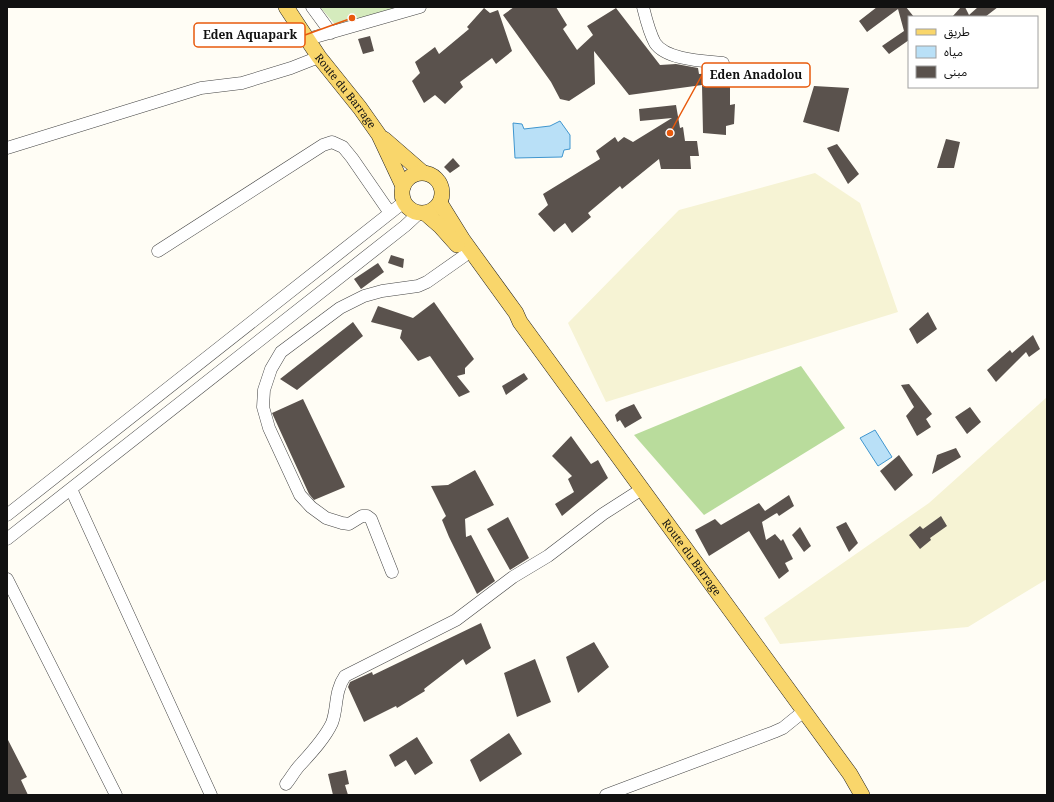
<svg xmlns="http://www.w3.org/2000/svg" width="1054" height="802" font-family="'Noto Serif','Noto Sans Arabic',serif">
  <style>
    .farmland { fill: #f6f3d4 }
    .green { fill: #d5ebbd }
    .forest { fill: #b9dc9c }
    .water { fill: #b9e0f7; stroke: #3f96cf }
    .building { fill: #5a524d }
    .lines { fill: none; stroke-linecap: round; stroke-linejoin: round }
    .minor-casing { stroke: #444; stroke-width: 13 }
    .major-casing { stroke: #222; stroke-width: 16 }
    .minor { stroke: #fff; stroke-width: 12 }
    .major { stroke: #f9d66b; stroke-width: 15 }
    .labels { text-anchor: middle; stroke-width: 4; stroke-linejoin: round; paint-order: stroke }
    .street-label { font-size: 11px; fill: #111; stroke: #fff }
    .leader { fill: none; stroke: #e8590c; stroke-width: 1.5 }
    .callout-dot { fill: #e8590c; stroke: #fff; stroke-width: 1.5 }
    .callout { fill: #fff; stroke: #e8590c; stroke-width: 1.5 }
    .callout-label { font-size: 12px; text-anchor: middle; font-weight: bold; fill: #111 }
  </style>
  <rect width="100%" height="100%" fill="#fffdf5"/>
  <path class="farmland" d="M 815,173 L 860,203 L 898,312 L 606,402 L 568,323 L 679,210 Z
    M 1047,397 L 1047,579 L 968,627 L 780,644 L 764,618 L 929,503 Z"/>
  <path class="green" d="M 320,7 L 412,7 L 339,29 Z"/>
  <path class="forest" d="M 801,366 L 845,428 L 704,515 L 634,435 Z"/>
  <path class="water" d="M 560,121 L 570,135 L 570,149 L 564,150 L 562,157 L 515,158 L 513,123 L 522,124 L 524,129 L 550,126 Z
    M 875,430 L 892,457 L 878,466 L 860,438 Z"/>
  <path class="building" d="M 514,7 L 556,7 L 567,25 L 563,29 L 577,50 L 593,35 L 587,26 L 616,8 L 660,65 L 676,64 L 698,68 L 699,74 L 730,72 L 730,105 L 735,104 L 734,124 L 726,126 L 726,135 L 703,133 L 702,85 L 629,95 L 594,51 L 595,84 L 569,101 L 560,99 L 551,82 L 503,15 Z
    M 877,7 L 906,7 L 914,17 L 909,17 L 909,40 L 889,54 L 882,46 L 904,31 L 898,9 L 867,32 L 859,21 Z
    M 961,7 L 965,7 L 969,15 L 978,7 L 998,7 L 985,17 L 952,17 Z
    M 484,8 L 490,13 L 498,10 L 512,51 L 496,64 L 492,58 L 460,82 L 463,87 L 445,104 L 435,95 L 424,103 L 412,81 L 420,73 L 415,62 L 435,47 L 439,54 L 469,29 L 467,27 Z
    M 370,36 L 374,51 L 363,54 L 358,39 Z
    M 814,86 L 849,88 L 839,132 L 803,122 Z
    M 676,105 L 680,128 L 683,127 L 685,141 L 697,141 L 699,156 L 690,156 L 691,169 L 661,169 L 659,159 L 622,189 L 620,186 L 588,213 L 591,217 L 572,233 L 565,223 L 554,232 L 538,214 L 548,205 L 543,194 L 600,159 L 596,151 L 615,137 L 618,142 L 624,137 L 633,142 L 672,118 L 640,121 L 639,109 Z
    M 946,139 L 960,142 L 954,168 L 937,168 Z
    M 837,144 L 859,174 L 848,184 L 827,148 Z
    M 453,158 L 460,166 L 450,173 L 444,167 Z
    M 391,255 L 404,259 L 403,268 L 388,263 Z
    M 378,263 L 384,272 L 361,289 L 354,279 Z
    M 434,302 L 474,359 L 465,368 L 465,374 L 457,376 L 470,392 L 459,397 L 430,356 L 418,361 L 400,338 L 402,330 L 371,322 L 378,306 L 413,318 Z
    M 928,312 L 937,329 L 917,344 L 909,329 Z
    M 353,322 L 363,336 L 297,390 L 280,379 Z
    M 1033,335 L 1040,349 L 1029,357 L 1026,352 L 996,382 L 987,370 L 1010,350 L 1012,353 Z
    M 524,373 L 528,379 L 506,395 L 502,386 Z
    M 909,384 L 932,414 L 926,419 L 931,427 L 917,436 L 906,416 L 914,407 L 901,385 Z
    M 303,399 L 345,487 L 314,500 L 309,494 L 272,413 Z
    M 634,404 L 642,418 L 625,428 L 620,420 L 617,422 L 615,415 L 620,410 Z
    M 970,407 L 981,422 L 967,434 L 955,417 Z
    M 571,436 L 591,464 L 598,460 L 608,478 L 562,516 L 555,504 L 574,492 L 568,479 L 572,476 L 552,456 Z
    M 956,448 L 961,457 L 932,474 L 937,455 Z
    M 899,455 L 913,475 L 895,491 L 880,471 Z
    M 475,470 L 494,505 L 465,519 L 466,537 L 471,535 L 495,581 L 477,594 L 449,537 L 442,520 L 446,516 L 431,486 L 448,485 Z
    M 789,495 L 794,506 L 779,516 L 777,513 L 775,514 L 762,522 L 766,540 L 775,534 L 781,541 L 783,539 L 793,559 L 785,563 L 789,571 L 779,579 L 749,531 L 709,556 L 695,530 L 715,519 L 721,525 L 759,503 L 765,511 Z
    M 941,516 L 947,526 L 930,538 L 931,540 L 920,549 L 909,535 L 920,526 L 923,529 Z
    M 508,517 L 529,558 L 510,570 L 487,529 Z
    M 846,522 L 858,543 L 849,552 L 836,527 Z
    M 800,527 L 811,546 L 804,552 L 792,535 Z
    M 481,623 L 491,648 L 466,665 L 463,659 L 424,689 L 425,691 L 397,708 L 396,706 L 364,722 L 348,687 L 350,682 L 372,672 L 373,675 Z
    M 594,642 L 609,667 L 578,693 L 566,657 Z
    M 535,659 L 551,702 L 517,717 L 504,673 Z
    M 509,733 L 522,754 L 480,782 L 470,760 Z
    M 417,737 L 433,763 L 415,775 L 406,760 L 395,767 L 389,755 Z
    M 7,738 L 27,777 L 21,780 L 28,795 L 7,795 Z
    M 346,770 L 349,784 L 345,785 L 348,795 L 333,795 L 328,774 Z"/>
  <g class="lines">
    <g class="minor-casing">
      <path id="minor" d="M 312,7 L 331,33
        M 643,7 C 646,19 649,32 655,43 C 666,60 704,61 723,63
        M 308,39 L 420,7
        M 7,148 L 201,88 L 242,83 L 291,68 L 319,57
        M 158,251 L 323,145 L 332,142 L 343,147 L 352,158 L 390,213
        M 71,489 L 211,795
        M 7,515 L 404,202
        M 7,539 L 405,226 L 419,213
        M 392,572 L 371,519 L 367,516 L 362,516 L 349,524 L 342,523 L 326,518 L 311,507 L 300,495 L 269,428 L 263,407 L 264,390 L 271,369 L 281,352 L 340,308 L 364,296 L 382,291 L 418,286 L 427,282 L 464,256
        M 7,579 L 116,795
        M 286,784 C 291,778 295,770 301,764 C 312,752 325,738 332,723 C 338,707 334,692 345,676 L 456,620 L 513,577 L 548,556 L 603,514 L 642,489
        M 606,795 L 774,732 L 783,728 L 804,711"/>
    </g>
    <g class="major-casing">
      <g id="major">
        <path id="s1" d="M 286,7 L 319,57 L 360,108 L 379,135 L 403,186"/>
        <path d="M 384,139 L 422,172"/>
        <circle cx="422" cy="193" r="20"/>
        <path id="s2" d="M 440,203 L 463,240 L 516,313 L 520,322 L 850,774 L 862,795"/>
        <path d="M 425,213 L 440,226 L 457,245"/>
      </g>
    </g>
    <use href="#minor" class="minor"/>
    <use href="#major" class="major"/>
  </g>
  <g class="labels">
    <g class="street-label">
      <text dy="4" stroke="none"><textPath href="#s1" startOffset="103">Route du Barrage</textPath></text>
      <text dy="4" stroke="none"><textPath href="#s2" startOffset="435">Route du Barrage</textPath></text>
    </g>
  </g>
  <path class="leader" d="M352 18L305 35M670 133L702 75"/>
  <g class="callout-dot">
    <circle cx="352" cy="18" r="4"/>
    <circle cx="670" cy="133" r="4"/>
  </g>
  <g class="callout">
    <rect x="194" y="23" width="111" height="24" rx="4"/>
    <rect x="702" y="63" width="108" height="24" rx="4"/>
  </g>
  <g class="callout-label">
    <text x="250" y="39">Eden Aquapark</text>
    <text x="756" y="79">Eden Anadolou</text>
  </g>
  <rect width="1054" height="802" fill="none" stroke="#111111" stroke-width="16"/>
  <rect x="908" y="16" width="130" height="72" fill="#ffffff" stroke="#a0a0a0"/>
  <rect x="916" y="29" width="20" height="6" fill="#f9d66b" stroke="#a0a0a0"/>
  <text x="944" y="36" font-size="12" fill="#111111">طريق</text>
  <rect x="916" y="46" width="20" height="12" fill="#b9e0f7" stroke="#a0a0a0"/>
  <text x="944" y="56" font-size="12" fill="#111111">مياه</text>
  <rect x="916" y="66" width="20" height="12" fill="#5a524d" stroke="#a0a0a0"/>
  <text x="944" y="76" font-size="12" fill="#111111">مبنى</text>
</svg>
